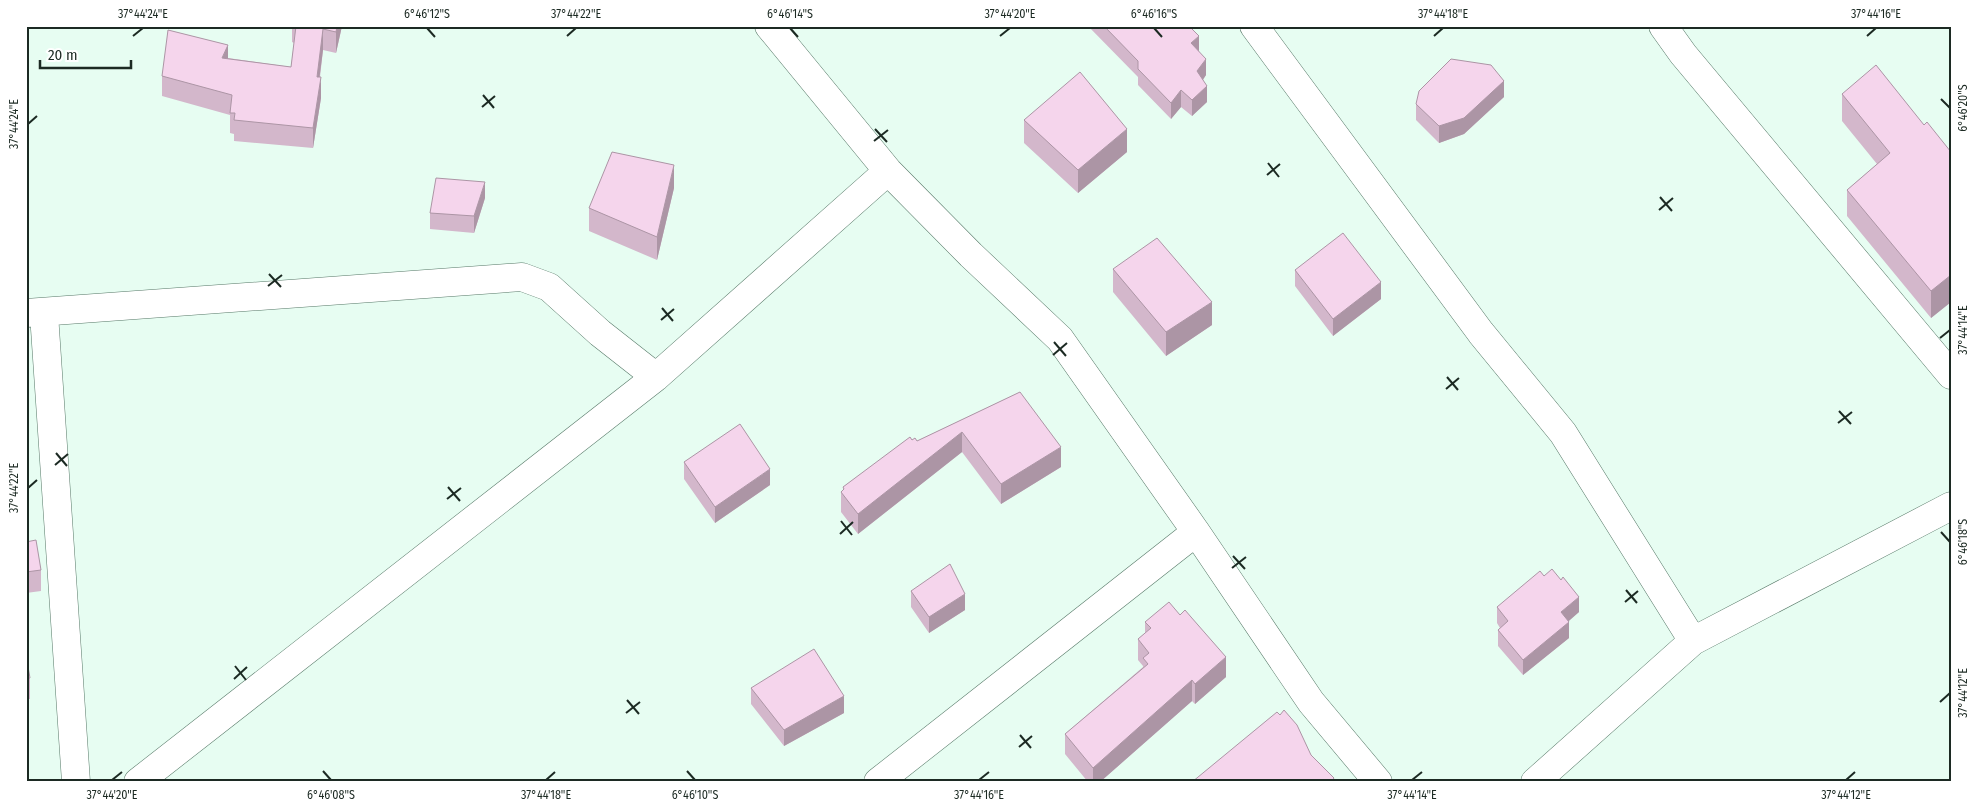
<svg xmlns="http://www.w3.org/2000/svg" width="1977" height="808" font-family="'Fira Sans Condensed',sans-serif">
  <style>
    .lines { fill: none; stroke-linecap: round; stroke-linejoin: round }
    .street-casing { stroke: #577968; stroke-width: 29 }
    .street { stroke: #fff; stroke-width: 28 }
    .wall { fill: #d3b7cb }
    .shaded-wall { fill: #ac95a5 }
    .building { fill: #f5d5ec; stroke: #ac95a5 }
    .ticks { fill: none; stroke: #1c2a23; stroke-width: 2 }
    .neatline { fill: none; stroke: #1c2a23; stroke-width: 2 }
    .ticks-label { font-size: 12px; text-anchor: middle; fill: #1c2a23 }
  </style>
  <rect width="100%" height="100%" fill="#e7fdf2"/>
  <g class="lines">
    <g class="street-casing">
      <path id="street" d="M 769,26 L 888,171 L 971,255 L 1060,339 L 1196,532 L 1311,702 L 1378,782
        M 1254,26 L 1481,333 L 1563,433 L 1693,641
        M 1663,26 L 1683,54 L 1951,375
        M 26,313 L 522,277 L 549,287 L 600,333 L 656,377
        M 44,314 L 76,782
        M 138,782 L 656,377 L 888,171
        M 878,782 L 1196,532
        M 1535,782 L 1693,641 L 1951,506"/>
    </g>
    <use href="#street" class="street"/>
  </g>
  <path class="wall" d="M 292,26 L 342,26 L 336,53 L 323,50 L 320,77 L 321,98 L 313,148 L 234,141 L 234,134 L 230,133 L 230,115 L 162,96 L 162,76 L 228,58 L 291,67 L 294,43 L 292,42 Z
    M 1088,26 L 1161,26 L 1162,29 L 1199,51 L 1206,75 L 1203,80 L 1207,102 L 1192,116 L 1181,107 L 1171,119 L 1138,85 L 1138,77 Z
    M 1842,94 L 1924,125 L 1951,152 L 1951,302 L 1931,318 L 1847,216 L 1847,190 L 1877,164 L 1842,121 Z
    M 1504,97 L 1464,134 L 1439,143 L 1416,120 L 1416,104 Z
    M 1024,120 L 1127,152 L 1078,193 L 1024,143 Z
    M 674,188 L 657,260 L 589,231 L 589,208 Z
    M 485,198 L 474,233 L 430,229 L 430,213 Z
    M 1113,269 L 1212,325 L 1166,356 L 1113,292 Z
    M 1295,270 L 1381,299 L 1333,336 L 1295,286 Z
    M 1020,392 L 1061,467 L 1001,504 L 962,452 L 858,534 L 841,512 L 841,492 L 843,490 L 843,487 L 912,440 L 917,441 Z
    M 684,462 L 770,485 L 715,523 L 684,479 Z
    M 26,542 L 41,570 L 41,591 L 26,593 Z
    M 911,591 L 965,610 L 929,633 L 911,607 Z
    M 1497,607 L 1579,612 L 1568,621 L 1569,638 L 1523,675 L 1498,646 L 1498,630 L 1500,628 L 1497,623 Z
    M 1145,622 L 1226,677 L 1195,704 L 1192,701 L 1100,782 L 1088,782 L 1065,754 L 1065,734 L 1143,667 L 1143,666 L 1138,660 L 1138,639 L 1145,633 Z
    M 26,655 L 30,678 L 30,699 L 26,699 Z
    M 751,688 L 844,713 L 784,746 L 751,704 Z"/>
  <path class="shaded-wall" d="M 337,26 L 342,26 L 336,53 L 336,32 Z
    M 323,29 L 323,50 L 317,97 L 317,77 Z
    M 1199,36 L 1199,52 L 1191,43 Z
    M 228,45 L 228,65 L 222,58 Z
    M 1206,59 L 1206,75 L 1197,88 L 1197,71 Z
    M 321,77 L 321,98 L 313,148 L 313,128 Z
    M 1504,81 L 1504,97 L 1464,134 L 1439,143 L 1439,126 Z
    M 1207,86 L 1207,102 L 1192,116 L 1192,100 Z
    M 1181,90 L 1181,107 L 1171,119 L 1171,103 Z
    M 1127,129 L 1127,152 L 1078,193 L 1078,170 Z
    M 674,165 L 674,188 L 657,260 L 657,237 Z
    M 485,182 L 485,198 L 474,233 L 474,216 Z
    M 1951,275 L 1951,302 L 1931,318 L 1931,291 Z
    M 1381,282 L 1381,299 L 1333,336 L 1333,319 Z
    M 1212,302 L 1212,325 L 1166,356 L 1166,332 Z
    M 962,432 L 962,452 L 858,534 L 858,514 Z
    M 1061,447 L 1061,467 L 1001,504 L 1001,484 Z
    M 770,469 L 770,485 L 715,523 L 715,507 Z
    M 965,594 L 965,610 L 929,633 L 929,617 Z
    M 1579,597 L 1579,612 L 1561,628 L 1561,612 Z
    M 1569,622 L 1569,638 L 1523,675 L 1523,660 Z
    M 1226,657 L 1226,677 L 1195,704 L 1195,684 Z
    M 1192,680 L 1192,701 L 1100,782 L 1093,782 L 1093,768 Z
    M 844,696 L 844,713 L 784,746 L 784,730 Z"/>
  <path class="building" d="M 296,26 L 337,26 L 336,32 L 323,29 L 317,77 L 321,77 L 313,128 L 234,120 L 235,113 L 230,113 L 232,95 L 162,76 L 168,30 L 228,45 L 222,58 L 291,67 Z
    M 1104,26 L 1161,26 L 1162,29 L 1164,26 L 1189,26 L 1199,36 L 1191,43 L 1206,59 L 1197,71 L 1207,86 L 1192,100 L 1181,90 L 1171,103 L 1138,69 L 1138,61 Z
    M 1451,59 L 1491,65 L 1504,81 L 1464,118 L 1439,126 L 1416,104 L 1419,91 Z
    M 1876,65 L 1924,125 L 1927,122 L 1951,152 L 1951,275 L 1931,291 L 1847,190 L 1890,153 L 1842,94 Z
    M 1080,72 L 1127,129 L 1078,170 L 1024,120 Z
    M 612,152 L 674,165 L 657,237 L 589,208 Z
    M 436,178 L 485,182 L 474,216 L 430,213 Z
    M 1343,233 L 1381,282 L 1333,319 L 1295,270 Z
    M 1157,238 L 1212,302 L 1166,332 L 1113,269 Z
    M 1020,392 L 1061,447 L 1001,484 L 962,432 L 858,514 L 841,492 L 844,489 L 843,487 L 910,437 L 912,440 L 915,438 L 917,441 Z
    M 740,424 L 770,469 L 715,507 L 684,462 Z
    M 36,540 L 41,570 L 26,572 L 26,542 Z
    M 950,564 L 965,594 L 929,617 L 911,591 Z
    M 1552,569 L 1561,580 L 1563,577 L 1579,597 L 1561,612 L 1569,622 L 1523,660 L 1498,630 L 1508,621 L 1497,607 L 1540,571 L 1544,576 Z
    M 1169,602 L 1180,615 L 1185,610 L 1191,617 L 1226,657 L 1195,684 L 1192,680 L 1093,768 L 1065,734 L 1148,664 L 1143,658 L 1149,653 L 1138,639 L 1151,628 L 1145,622 Z
    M 814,649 L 844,696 L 784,730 L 751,688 Z
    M 26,655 L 30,678 L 26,678 Z
    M 1284,710 L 1297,725 L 1311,755 L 1334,778 L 1331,782 L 1192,782 L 1277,712 L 1280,715 Z"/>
  <path class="ticks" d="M 427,28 L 435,37M 790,28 L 798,37M 1154,28 L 1162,37M 133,36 L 143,28M 567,36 L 576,28M 1000,36 L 1010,28M 1434,36 L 1443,28M 1867,36 L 1876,28M 483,95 L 494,108M 1941,99 L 1950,108M 482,107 L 495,96M 28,124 L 37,116M 875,129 L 887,142M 874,141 L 888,130M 1268,163 L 1279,177M 1267,175 L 1280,164M 1660,197 L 1672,211M 1659,210 L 1673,198M 269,274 L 281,287M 268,286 L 282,275M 662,308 L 673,321M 661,320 L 674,309M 1940,338 L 1950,330M 1054,342 L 1066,356M 1053,355 L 1067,343M 1447,377 L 1458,390M 1446,389 L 1459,378M 1839,411 L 1851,424M 1838,423 L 1852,412M 56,453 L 67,466M 55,465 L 68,454M 448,487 L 460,501M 28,488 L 37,480M 447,499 L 461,488M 841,521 L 852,535M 1941,532 L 1950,542M 840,534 L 853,522M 1233,556 L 1245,569M 1232,568 L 1246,557M 1626,590 L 1637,603M 1625,602 L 1638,591M 235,666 L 246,680M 234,679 L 247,667M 627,700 L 639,714M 1940,702 L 1950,693M 626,713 L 640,702M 1020,735 L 1031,748M 1019,747 L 1032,736M 323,771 L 331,780M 687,771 L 695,780M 112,780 L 122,772M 546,780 L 555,772M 979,780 L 989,772M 1412,780 L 1422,772M 1846,780 L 1855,772"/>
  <rect width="1977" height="808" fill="none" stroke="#ffffff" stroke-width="55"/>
  <path d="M40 60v8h91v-8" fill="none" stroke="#1c2a23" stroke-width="2.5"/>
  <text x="48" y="60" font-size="15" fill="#1c2a23" stroke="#ffffff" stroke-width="4" paint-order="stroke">20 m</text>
  <rect x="28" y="28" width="1922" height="752" class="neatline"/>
  <g class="ticks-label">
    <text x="143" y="18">37°44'24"E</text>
    <text x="427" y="18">6°46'12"S</text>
    <text x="576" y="18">37°44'22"E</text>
    <text x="790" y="18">6°46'14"S</text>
    <text x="1010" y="18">37°44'20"E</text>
    <text x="1154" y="18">6°46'16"S</text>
    <text x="1443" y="18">37°44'18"E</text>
    <text x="1876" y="18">37°44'16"E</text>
    <text transform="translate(1963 108) rotate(-90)" y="4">6°46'20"S</text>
    <text transform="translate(14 124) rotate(-90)" y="4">37°44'24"E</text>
    <text transform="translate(1963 330) rotate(-90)" y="4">37°44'14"E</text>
    <text transform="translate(14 488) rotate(-90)" y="4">37°44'22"E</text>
    <text transform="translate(1963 542) rotate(-90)" y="4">6°46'18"S</text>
    <text transform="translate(1963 693) rotate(-90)" y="4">37°44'12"E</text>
    <text x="112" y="799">37°44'20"E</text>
    <text x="331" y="799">6°46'08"S</text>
    <text x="546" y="799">37°44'18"E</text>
    <text x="695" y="799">6°46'10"S</text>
    <text x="979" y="799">37°44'16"E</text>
    <text x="1412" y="799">37°44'14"E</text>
    <text x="1846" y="799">37°44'12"E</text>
  </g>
</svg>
